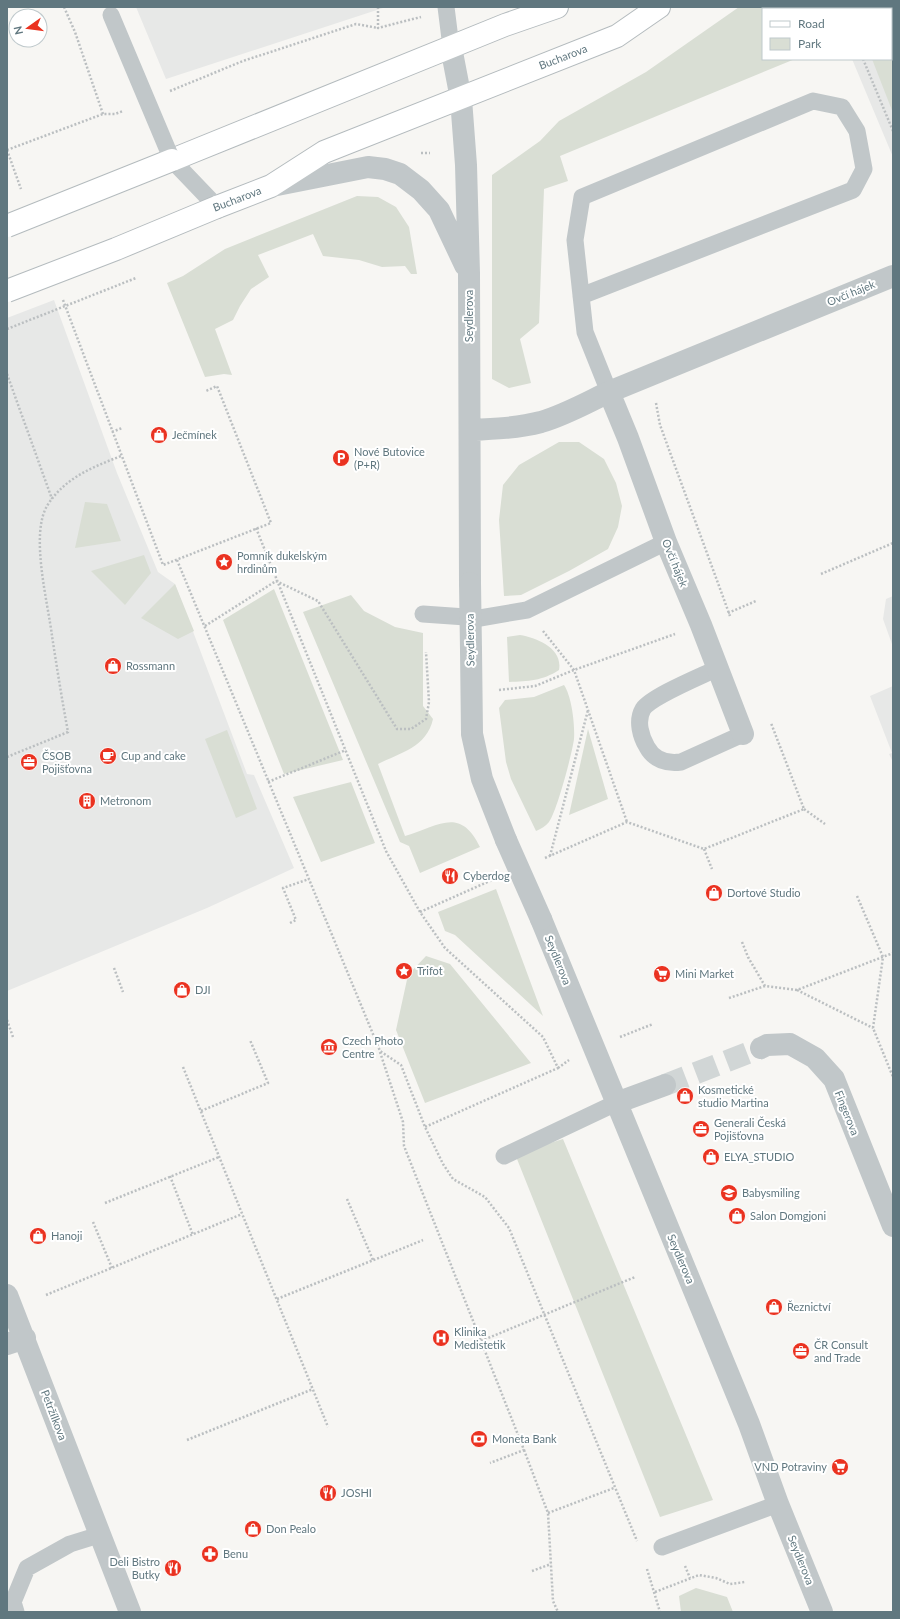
<svg xmlns="http://www.w3.org/2000/svg" width="900" height="1619" font-family="Lato,sans-serif">
  <style>
    .built { fill: #e7e8e7 }
    .green { fill: #d9ded4 }
    .lines { fill: none; stroke-linecap: round; stroke-linejoin: round }
    .minor-tunnel { stroke: #d1d6d6; stroke-width: 22; stroke-dasharray: 22 11; stroke-linecap: butt }
    .secondary-casing { stroke: #b4bbbe; stroke-width: 24 }
    .path { stroke: #bbbfc1; stroke-width: 2.5; stroke-dasharray: 2 2; stroke-linecap: butt }
    .service { stroke: #c1c7c9; stroke-width: 17 }
    .minor { stroke: #c1c7c9; stroke-width: 22 }
    .secondary { stroke: #fff; stroke-width: 22 }
    .secondary-bridge-casing { stroke: #b4bbbe; stroke-width: 24; stroke-linecap: butt }
    .service-bridge { stroke: #c1c7c9; stroke-width: 17 }
    .minor-bridge { stroke: #c1c7c9; stroke-width: 22 }
    .secondary-bridge { stroke: #fff; stroke-width: 22 }
    .labels { text-anchor: middle; stroke-width: 4; stroke-linejoin: round; paint-order: stroke }
    .street-label { font-size: 11px; fill: #60777f; stroke: #fff }
    .poi-label { font-size: 11px; fill: #60777f; stroke: #fff; text-anchor: start }
  </style>
  <rect width="100%" height="100%" fill="#f7f6f3"/>
  <path class="built" d="M 136,7 L 386,7 L 166,79 Z
    M 893,7 L 893,157 L 852,59 L 891,59 L 891,9 Z
    M 54,300 L 117,473 L 158,572 L 175,584 L 247,774 L 254,775 L 294,868 L 207,908 L 7,991 L 7,318 Z
    M 893,596 L 893,647 L 883,619 L 886,599 Z
    M 893,686 L 893,762 L 889,754 L 892,753 L 870,696 Z"/>
  <path class="green" d="M 739,7 L 893,7 L 893,113 L 872,59 L 891,59 L 891,9 L 763,9 L 763,59 L 795,59 L 560,156 L 568,181 L 544,189 L 539,323 L 520,339 L 531,383 L 509,388 L 492,379 L 492,175 L 540,141 L 559,121 L 646,72 Z
    M 357,196 L 378,197 L 396,207 L 409,227 L 417,274 L 411,274 L 405,266 L 382,267 L 359,260 L 323,256 L 313,234 L 258,255 L 269,277 L 251,289 L 240,306 L 233,320 L 215,329 L 232,375 L 224,374 L 205,377 L 167,283 L 183,276 L 225,249 Z
    M 559,442 L 579,442 L 604,459 L 616,483 L 622,506 L 618,527 L 608,549 L 569,571 L 521,595 L 504,596 L 499,520 L 503,485 L 519,465 Z
    M 85,502 L 107,504 L 121,541 L 75,548 Z
    M 144,555 L 151,573 L 125,605 L 91,571 Z
    M 175,584 L 194,631 L 178,639 L 141,618 Z
    M 274,589 L 343,760 L 284,774 L 223,620 Z
    M 351,595 L 364,611 L 395,627 L 423,633 L 423,706 L 433,719 C 427,747 400,753 378,764 L 405,836 C 437,827 460,805 480,847 L 420,873 L 409,846 L 400,842 L 303,612 Z
    M 520,635 C 537,638 563,648 559,670 C 542,681 529,681 509,682 L 507,637 Z
    M 564,685 C 572,697 575,725 574,739 C 572,754 557,811 549,822 C 546,826 541,829 536,831 L 511,779 L 506,762 L 499,708 L 505,700 L 534,697 Z
    M 588,729 L 608,799 L 569,815 Z
    M 227,730 L 257,809 L 236,818 L 205,739 Z
    M 351,782 L 375,843 L 321,862 L 293,797 Z
    M 496,889 L 543,1016 L 455,935 L 445,931 L 438,912 Z
    M 426,956 L 450,964 L 531,1063 L 425,1103 L 396,1030 L 408,975 Z
    M 563,1139 L 713,1500 L 660,1517 L 515,1154 Z
    M 696,1588 L 727,1597 L 733,1612 L 681,1612 L 679,1596 Z"/>
  <g class="lines">
    <path class="minor-tunnel" d="M 665,1085 L 761,1048"/>
    <g class="secondary-casing">
      <path id="secondary" d="M 172,160 L 505,25 L 557,7
        M 217,207 L 271,186 L 324,152 L 617,36 L 659,7"/>
    </g>
    <path class="path" d="M 64,7 L 75,32 L 103,114
      M 378,7 L 378,28 L 421,17
      M 863,9 L 864,7
      M 863,59 L 893,131
      M 170,91 L 243,61 L 356,24 L 378,28
      M 7,150 L 21,189
      M 7,150 L 103,114 L 115,114 L 123,111
      M 421,153 L 430,153
      M 63,300 L 163,565 L 271,523 L 217,386 L 206,391
      M 7,329 L 136,278
      M 7,374 L 52,499
      M 656,403 L 660,425 L 730,616
      M 112,432 L 122,428
      M 256,528 L 386,851 L 420,912 L 445,948 L 543,1037 L 558,1068 L 425,1127
      M 177,560 L 380,1051 L 401,1065 L 425,1127 L 443,1164 L 453,1179 L 485,1197 L 509,1228 L 637,1541
      M 821,574 L 893,543
      M 728,613 L 756,601
      M 205,626 L 276,581 L 318,601 L 397,729 L 411,729 L 426,719 L 429,702 L 426,652
      M 543,631 L 574,670 L 627,822
      M 499,690 L 535,686 L 574,670 L 675,634
      M 7,757 L 68,732 C 62,700 57,668 52,636 C 48,603 30,535 47,506 C 64,478 93,467 121,456
      M 268,782 L 346,750
      M 804,809 L 825,824
      M 704,849 L 712,869
      M 550,856 L 588,710
      M 545,858 L 627,822 L 704,849 L 804,809 L 771,723
      M 857,896 L 883,957 L 873,1028 L 893,1077
      M 420,912 L 492,880
      M 290,923 L 296,920 L 283,888 L 309,879
      M 742,942 L 748,957 L 765,986 L 797,990 L 893,953
      M 114,968 L 123,992
      M 797,990 L 873,1028
      M 729,998 L 765,986
      M 7,1020 L 13,1037
      M 620,1037 L 653,1024
      M 380,1052 L 403,1122 L 404,1146 L 524,1450 L 490,1463
      M 183,1067 L 328,1427
      M 558,1068 L 569,1060
      M 201,1111 L 268,1083 L 250,1040
      M 170,1176 L 193,1235
      M 347,1199 L 373,1260
      M 105,1203 L 219,1157
      M 93,1222 L 112,1268
      M 46,1295 L 242,1214
      M 277,1299 L 423,1240
      M 481,1341 L 635,1277
      M 187,1440 L 313,1389
      M 524,1450 L 548,1513 L 553,1601 L 558,1612
      M 548,1513 L 614,1488
      M 685,1566 L 690,1578
      M 647,1569 L 660,1612
      M 532,1571 L 551,1564
      M 655,1592 L 699,1575 L 716,1578 L 730,1584 L 745,1582"/>
    <path class="service" d="M 446,7 L 451,47
      M 172,160 L 217,207
      M 581,296 L 853,190 L 864,169 L 857,131 L 842,107 L 813,101 L 582,197 L 575,240 L 585,332 L 609,392
      M 423,614 L 480,618 L 527,610 L 666,542
      M 718,668 C 702,676 652,696 643,709 C 636,721 641,737 647,747 C 654,760 667,764 681,762 L 743,734
      M 504,1156 L 616,1103
      M 662,1547 L 778,1504
      M 16,1612 L 13,1602 L 27,1568 L 70,1544 L 99,1535"/>
    <path class="minor" d="M 451,47 L 461,99 L 466,165 L 469,273 L 470,583
      M 272,186 L 368,167 L 385,169 L 400,174 L 421,190 L 439,210 L 465,265
      M 609,392 L 628,438 L 666,542 L 701,625 L 743,734
      M 470,430 C 494,429 518,428 541,422 C 565,415 586,403 609,392 L 893,276
      M 471,650 L 472,734 L 482,779 L 506,840
      M 541,919 L 749,1424 L 778,1504 L 822,1612
      M 761,1048 L 767,1045 L 790,1044 L 815,1058 L 834,1079 L 893,1226
      M 616,1103 L 665,1085
      M 7,1295 L 130,1612
      M 7,1344 L 25,1338"/>
    <use href="#secondary" class="secondary"/>
    <g class="secondary-bridge-casing">
      <path id="secondary-bridge" d="M 7,226 L 172,160
        M 7,291 L 116,249 L 217,207"/>
    </g>
    <path class="service-bridge" d="M 111,15 L 172,160"/>
    <path class="minor-bridge" d="M 470,583 L 471,650
      M 506,840 L 541,919"/>
    <use href="#secondary-bridge" class="secondary-bridge"/>
  </g>
  <defs>
    <g id="shop-disc" transform="scale(0.9)"><circle r="9.5" fill="#ea3220" stroke="#fff"/><path d="M-5-2.5h2.3a2.7 3.5 0 0 1 5.4 0H5L5.5 6h-11ZM-1.5-2.5h3a1.5 2.3 0 0 0-3 0Z" fill="#fff"/></g>
    <g id="parking-disc" transform="scale(0.9)"><circle r="9.5" fill="#ea3220" stroke="#fff"/><path d="M-3.5-5.5H1a3.5 3.5 0 0 1 0 7H-1V5.5H-3.5ZM-1-3.4V-.6H.8a1.4 1.4 0 0 0 0-2.8Z" fill="#fff"/></g>
    <g id="sight-disc" transform="scale(0.9)"><circle r="9.5" fill="#ea3220" stroke="#fff"/><path d="M0-6L1.8-2.2L6-1.7L2.9 1.2L3.7 5.4L0 3.3L-3.7 5.4L-2.9 1.2L-6-1.7L-1.8-2.2Z" fill="#fff"/></g>
    <g id="cafe-disc" transform="scale(0.9)"><circle r="9.5" fill="#ea3220" stroke="#fff"/><path d="M-5.5-4.5H6V0H3Q3 3.5 0 3.5H-2.5Q-5.5 3.5-5.5 0ZM3-3.2v2h1.7v-2ZM-6 4.5H4V6H-6Z" fill="#fff"/></g>
    <g id="office-disc" transform="scale(0.9)"><circle r="9.5" fill="#ea3220" stroke="#fff"/><path d="M-6-3h4V-5.5h4V-3h4V5H-6ZM-1-4.5V-3h2v-1.5ZM-6 0V1H6V0Z" fill="#fff"/></g>
    <g id="building-disc" transform="scale(0.9)"><circle r="9.5" fill="#ea3220" stroke="#fff"/><path d="M-4-6H4V6H1V3H-1V6H-4ZM-2.5-4.3h1.7v1.8h-1.7ZM.8-4.3h1.7v1.8H.8ZM-2.5-1h1.7V.8h-1.7ZM.8-1h1.7V.8H.8Z" fill="#fff"/></g>
    <g id="restaurant-disc" transform="scale(0.9)"><circle r="9.5" fill="#ea3220" stroke="#fff"/><path d="M-5-6h1v4h1v-4h1v4h1v-4h1v5L-1.5 .5V6h-2V.5L-5-1ZM5-6V6H3V1.5H1.5Q1.5-4 5-6Z" fill="#fff"/></g>
    <g id="supermarket-disc" transform="scale(0.9)"><circle r="9.5" fill="#ea3220" stroke="#fff"/><path d="M-6-5.5h2.5l.6 2H6L4.5 2H-2.5L-4.4-4H-6ZM-1.5 3.2a1.3 1.3 0 1 0 .1 0ZM3 3.2a1.3 1.3 0 1 0 .1 0Z" fill="#fff"/></g>
    <g id="museum-disc" transform="scale(0.9)"><circle r="9.5" fill="#ea3220" stroke="#fff"/><path d="M0-6L6-3V-2H-6V-3ZM-5-1h2V3h-2ZM-1-1h2V3h-2ZM3-1h2V3H3ZM-6 4H6V6H-6Z" fill="#fff"/></g>
    <g id="school-disc" transform="scale(0.9)"><circle r="9.5" fill="#ea3220" stroke="#fff"/><path d="M0-5L7-2L0 1L-7-2ZM-4 1L0 2.5L4 1V4Q0 6-4 4Z" fill="#fff"/></g>
    <g id="hospital-disc" transform="scale(0.9)"><circle r="9.5" fill="#ea3220" stroke="#fff"/><path d="M-5-5h3v3.5h4V-5h3V5h-3V1.5h-4V5h-3Z" fill="#fff"/></g>
    <g id="bank-disc" transform="scale(0.9)"><circle r="9.5" fill="#ea3220" stroke="#fff"/><path d="M-6-4H6V4H-6ZM0-2.3a2.3 2.3 0 1 0 0 4.6a2.3 2.3 0 1 0 0-4.6Z" fill="#fff"/></g>
    <g id="pharmacy-disc" transform="scale(0.9)"><circle r="9.5" fill="#ea3220" stroke="#fff"/><path d="M-2-6h4v4h4v4h-4v4h-4v-4h-4v-4h4Z" fill="#fff"/></g>
  </defs>
  <g fill-rule="evenodd">
    <use href="#shop-disc" x="159" y="435"/>
    <use href="#parking-disc" x="341" y="458"/>
    <use href="#sight-disc" x="224" y="562"/>
    <use href="#shop-disc" x="113" y="666"/>
    <use href="#cafe-disc" x="108" y="756"/>
    <use href="#office-disc" x="29" y="762"/>
    <use href="#building-disc" x="87" y="801"/>
    <use href="#restaurant-disc" x="450" y="876"/>
    <use href="#shop-disc" x="714" y="893"/>
    <use href="#sight-disc" x="404" y="971"/>
    <use href="#supermarket-disc" x="662" y="974"/>
    <use href="#shop-disc" x="182" y="990"/>
    <use href="#museum-disc" x="329" y="1047"/>
    <use href="#shop-disc" x="685" y="1096"/>
    <use href="#office-disc" x="701" y="1129"/>
    <use href="#shop-disc" x="711" y="1157"/>
    <use href="#school-disc" x="729" y="1193"/>
    <use href="#shop-disc" x="737" y="1216"/>
    <use href="#shop-disc" x="38" y="1236"/>
    <use href="#shop-disc" x="774" y="1307"/>
    <use href="#hospital-disc" x="441" y="1338"/>
    <use href="#office-disc" x="801" y="1351"/>
    <use href="#bank-disc" x="479" y="1439"/>
    <use href="#supermarket-disc" x="840" y="1467"/>
    <use href="#restaurant-disc" x="328" y="1493"/>
    <use href="#shop-disc" x="253" y="1529"/>
    <use href="#pharmacy-disc" x="210" y="1554"/>
    <use href="#restaurant-disc" x="173" y="1568"/>
  </g>
  <g class="labels">
    <g class="street-label">
      <text transform="translate(563 57) rotate(-21)" y="4">Bucharova</text>
      <text transform="translate(237 199) rotate(-21)" y="4">Bucharova</text>
      <text transform="translate(851 293) rotate(-22)" y="4">Ovčí hájek</text>
      <text transform="translate(469 316) rotate(-90)" y="4">Seydlerova</text>
      <text transform="translate(675 563) rotate(68)" y="4">Ovčí hájek</text>
      <text transform="translate(470 640) rotate(-91)" y="4">Seydlerova</text>
      <text transform="translate(558 960) rotate(68)" y="4">Seydlerova</text>
      <text transform="translate(847 1113) rotate(68)" y="4">Fingerova</text>
      <text transform="translate(681 1259) rotate(67)" y="4">Seydlerova</text>
      <text transform="translate(54 1415) rotate(69)" y="4">Petržílkova</text>
      <text transform="translate(801 1560) rotate(68)" y="4">Seydlerova</text>
    </g>
    <g class="poi-label">
      <text x="172" y="439">Ječmínek</text>
      <text x="354" y="456">Nové Butovice<tspan x="354" dy="13">(P+R)</tspan></text>
      <text x="237" y="560">Pomník dukelským<tspan x="237" dy="13">hrdinům</tspan></text>
      <text x="126" y="670">Rossmann</text>
      <text x="42" y="760">ČSOB<tspan x="42" dy="13">Pojišťovna</tspan></text>
      <text x="121" y="760">Cup and cake</text>
      <text x="100" y="805">Metronom</text>
      <text x="463" y="880">Cyberdog</text>
      <text x="727" y="897">Dortové Studio</text>
      <text x="417" y="975">Trifot</text>
      <text x="675" y="978">Mini Market</text>
      <text x="195" y="994">DJI</text>
      <text x="342" y="1045">Czech Photo<tspan x="342" dy="13">Centre</tspan></text>
      <text x="698" y="1094">Kosmetické<tspan x="698" dy="13">studio Martina</tspan></text>
      <text x="714" y="1127">Generali Česká<tspan x="714" dy="13">Pojišťovna</tspan></text>
      <text x="724" y="1161">ELYA_STUDIO</text>
      <text x="742" y="1197">Babysmiling</text>
      <text x="750" y="1220">Salon Domgjoni</text>
      <text x="51" y="1240">Hanoji</text>
      <text x="787" y="1311">Řeznictví</text>
      <text x="454" y="1336">Klinika<tspan x="454" dy="13">Medistetik</tspan></text>
      <text x="814" y="1349">ČR Consult<tspan x="814" dy="13">and Trade</tspan></text>
      <text x="492" y="1443">Moneta Bank</text>
      <text x="827" y="1471" text-anchor="end">VND Potraviny</text>
      <text x="341" y="1497">JOSHI</text>
      <text x="266" y="1533">Don Pealo</text>
      <text x="223" y="1558">Benu</text>
      <text x="160" y="1566" text-anchor="end">Deli Bistro<tspan x="160" dy="13">Butky</tspan></text>
    </g>
  </g>
  <rect width="900" height="1619" fill="none" stroke="#60777f" stroke-width="16"/>
  <rect x="762" y="8" width="130" height="52" fill="#ffffff" stroke="#bfc9cc"/>
  <rect x="770" y="21" width="20" height="6" fill="#ffffff" stroke="#bfc9cc"/>
  <text x="798" y="28" font-size="12" fill="#60777f">Road</text>
  <rect x="770" y="38" width="20" height="12" fill="#d9ded4" stroke="#bfc9cc"/>
  <text x="798" y="48" font-size="12" fill="#60777f">Park</text>
  <g transform="translate(28 28) rotate(256)"><circle r="19" fill="#ffffff" stroke="#bfc9cc"/>
  <path d="M0-3L7 15L0 10L-7 15Z" fill="#ea3220"/>
  <text y="-6" font-size="11" font-weight="bold" text-anchor="middle" fill="#60777f">N</text>
  </g>
</svg>
